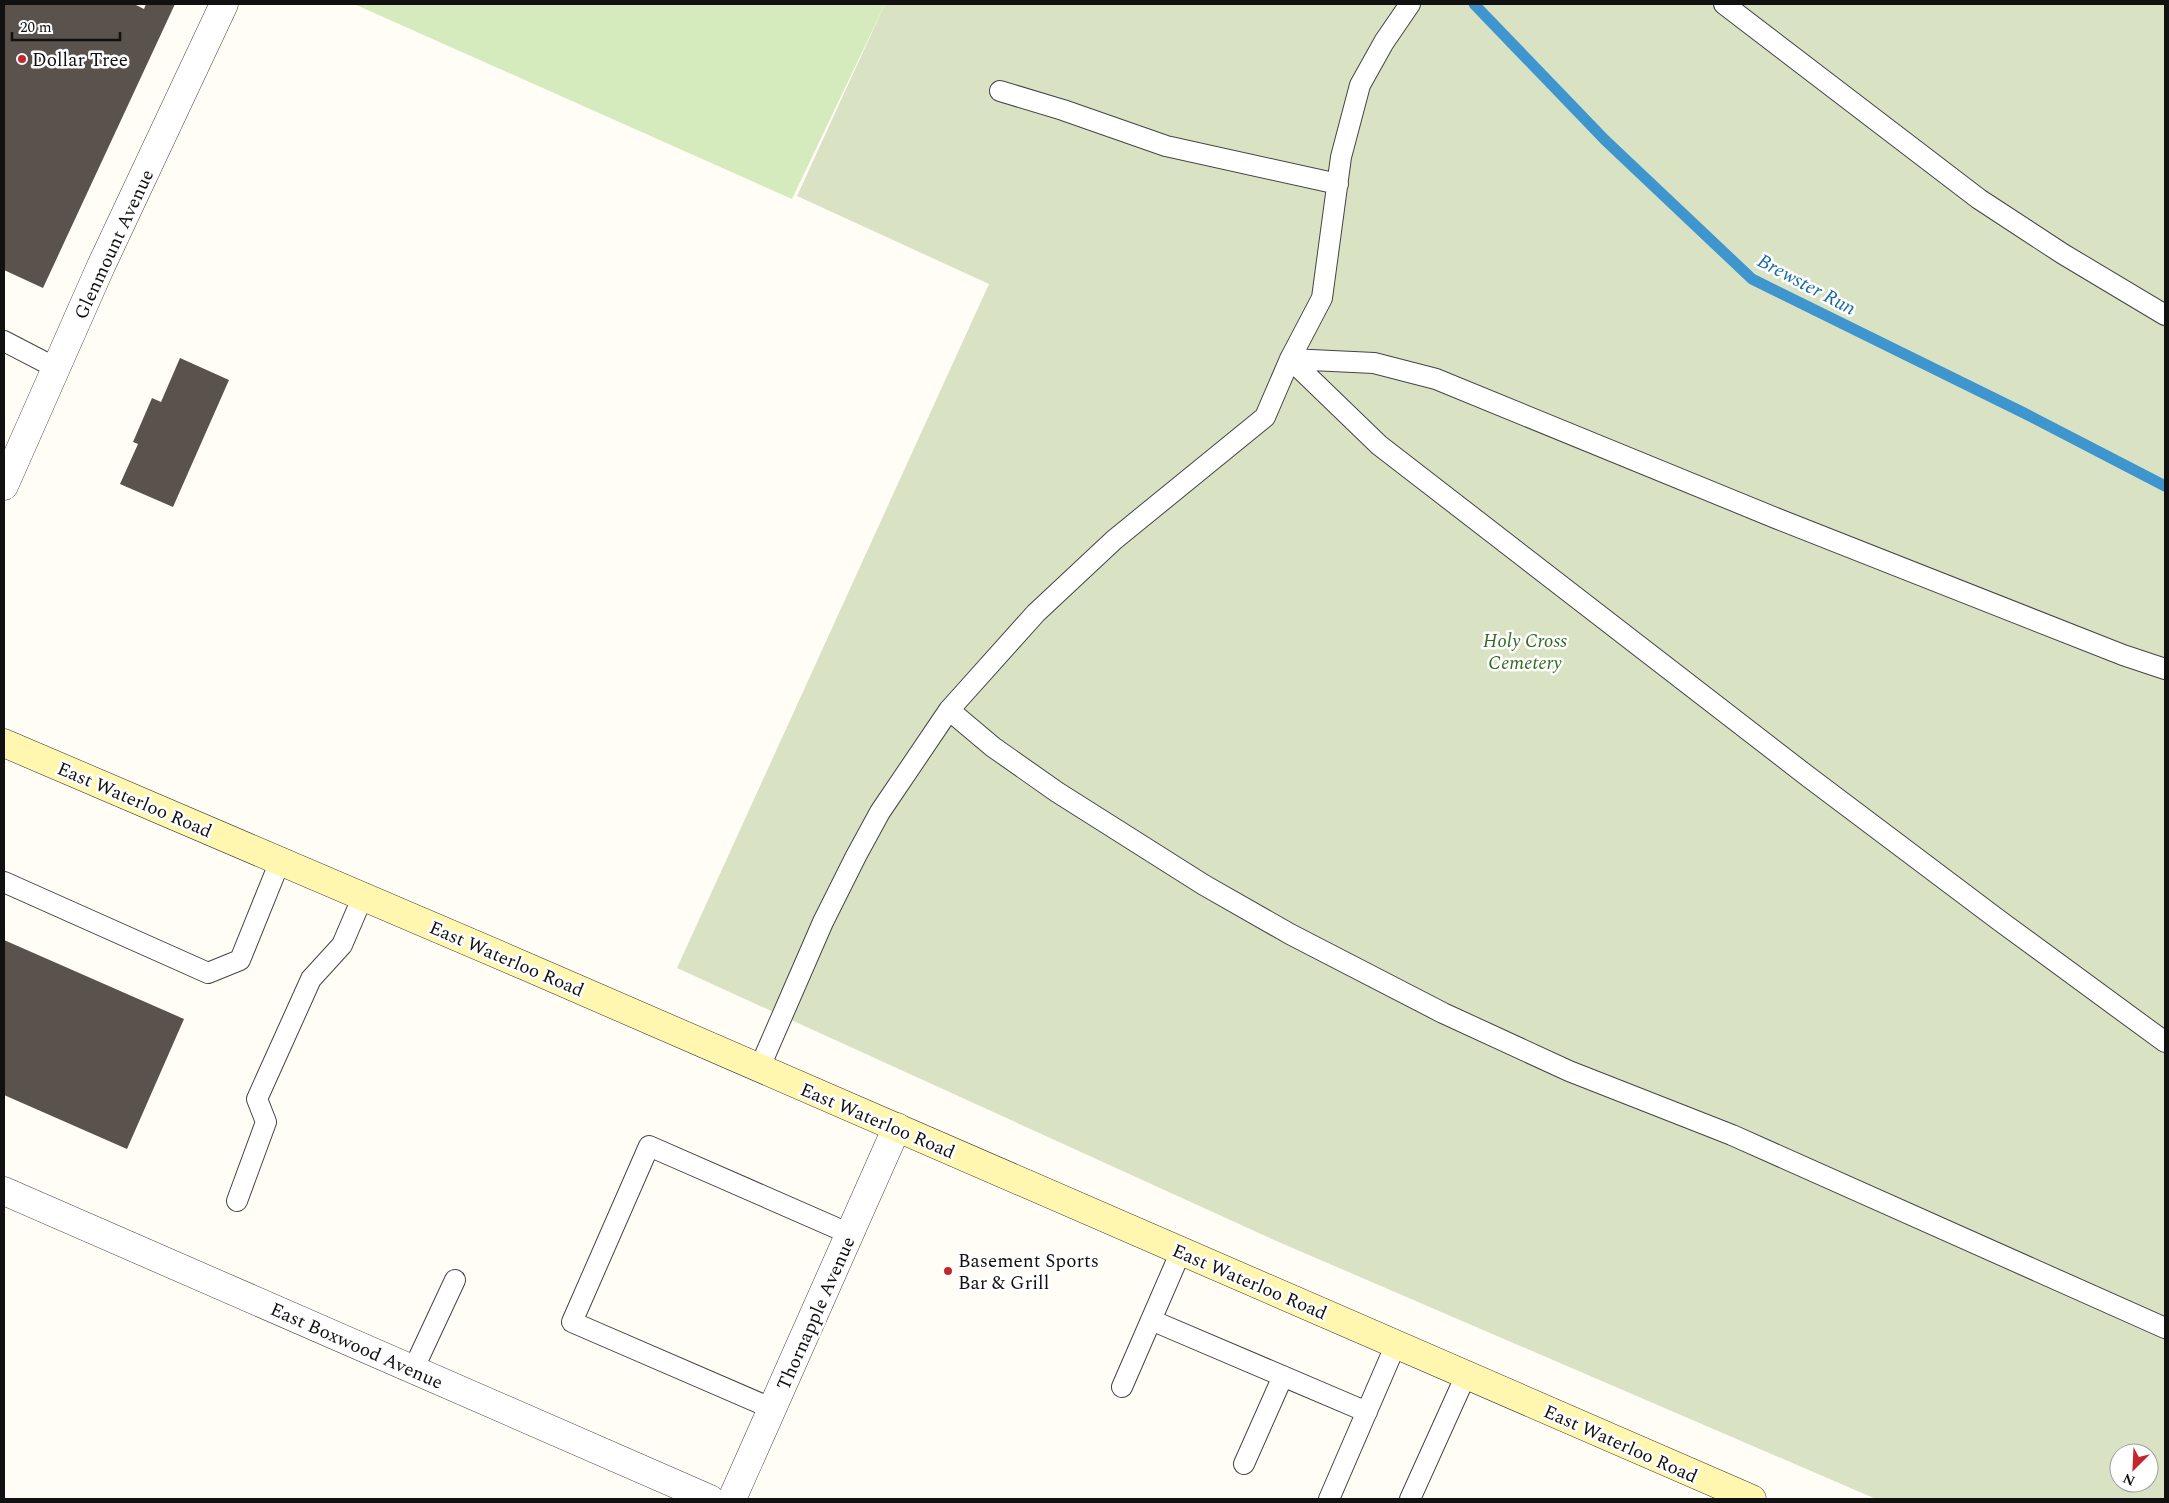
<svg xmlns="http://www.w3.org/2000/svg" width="2169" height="1503" font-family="Spectral,serif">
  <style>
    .green { fill: #d5ebbd }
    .cemetery { fill: #d9e3c4; fill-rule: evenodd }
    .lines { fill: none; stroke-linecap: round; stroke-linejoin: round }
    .stream { stroke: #3f96cf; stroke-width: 11 }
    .building { fill: #5a524d }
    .service-casing { stroke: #444; stroke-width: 22 }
    .minor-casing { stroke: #444; stroke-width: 29 }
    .tertiary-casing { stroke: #444; stroke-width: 29 }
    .secondary-casing { stroke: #333; stroke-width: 29 }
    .service { stroke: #fff; stroke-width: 20 }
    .minor { stroke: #fff; stroke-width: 28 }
    .tertiary { stroke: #fff; stroke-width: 28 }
    .secondary { stroke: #fff6b0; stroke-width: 28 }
    .poi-dot { fill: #c4262e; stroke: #fff; stroke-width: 2 }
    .labels { text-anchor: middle; stroke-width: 5; stroke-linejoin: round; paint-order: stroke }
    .poi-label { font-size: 19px; fill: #111; stroke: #fff; text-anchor: start }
    .street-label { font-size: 19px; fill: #111; stroke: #fff }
    .park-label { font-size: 19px; font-style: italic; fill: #2f6b1f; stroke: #fff }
    .water-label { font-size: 20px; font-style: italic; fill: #1768a6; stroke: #fff }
  </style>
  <rect width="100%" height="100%" fill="#fffdf5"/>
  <path class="green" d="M 354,4 L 885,4 L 792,199 Z"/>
  <path class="cemetery" d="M 885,4 L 2165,4 L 2165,1499 L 1876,1499 L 1274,1240 L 677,968 L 989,284 L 797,196 ZM 2119,1453 L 2149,1453 L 2149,1483 L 2119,1483 Z"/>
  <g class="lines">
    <path class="stream" d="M 1474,4 L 1605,140 L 1752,279 L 2024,413 L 2165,486"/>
  </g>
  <path class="building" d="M 4,4 L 134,4 L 144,9 L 146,4 L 175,4 L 43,288 L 4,270 Z
    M 180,358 L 229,380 L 173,507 L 120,484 L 138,444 L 133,442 L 152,398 L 161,402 Z
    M 4,940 L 184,1019 L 127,1149 L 4,1095 Z"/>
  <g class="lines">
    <g class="service-casing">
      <path id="service" d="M 1724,4 L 1979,199 L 2063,254 L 2165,315
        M 1000,91 L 1063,110 L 1166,146 L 1338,184
        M 4,341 L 56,368
        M 1290,359 L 1379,445 L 1810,778 L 2000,921 L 2165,1042
        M 1290,359 L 1374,363 L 1436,379 L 1778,519 L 2123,655 L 2165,669
        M 949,710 L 993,747 L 1057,792 L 1204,885 L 1290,934 L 1443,1013 L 1569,1071 L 1732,1135 L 2165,1328
        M 4,882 L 208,973 L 240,960 L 280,861
        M 759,1069 L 823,922 L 856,856 L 880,812 L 949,710 L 1036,613 L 1114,540 L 1265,417 L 1290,359 L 1322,298 L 1341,157 L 1360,85 L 1384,42 L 1410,4
        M 237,1201 L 266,1122 L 257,1099 L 311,979 L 342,945 L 363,896
        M 1151,1320 L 1367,1412
        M 413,1370 L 455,1280
        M 1122,1387 L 1181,1251
        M 773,1409 L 572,1322 L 649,1146 L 850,1234
        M 1244,1464 L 1283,1376
        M 1329,1499 L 1396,1344
        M 1410,1499 L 1466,1375"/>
    </g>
    <g class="minor-casing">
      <path id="minor" d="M 4,1191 L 710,1499
        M 732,1499 L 897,1127"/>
    </g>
    <g class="tertiary-casing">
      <path id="tertiary" d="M 4,486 L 101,266 L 224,4"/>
    </g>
    <g class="secondary-casing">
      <path id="secondary" d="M 4,743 L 525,966 L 1752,1499"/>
    </g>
    <use href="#service" class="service"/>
    <use href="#minor" class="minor"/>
    <use href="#tertiary" class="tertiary"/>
    <use href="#secondary" class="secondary"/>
  </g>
  <g class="poi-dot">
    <circle cx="22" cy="59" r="5"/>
    <circle cx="948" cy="1271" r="5"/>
  </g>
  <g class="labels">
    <g class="poi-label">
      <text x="32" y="66">Dollar Tree</text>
      <text x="958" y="1267">Basement Sports<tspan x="958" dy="22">Bar &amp; Grill</tspan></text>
    </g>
    <g class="street-label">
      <text transform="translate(113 244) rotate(-65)" y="7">Glenmount Avenue</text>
      <text transform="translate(135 799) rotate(23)" y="7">East Waterloo Road</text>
      <text transform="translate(507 958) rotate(23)" y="7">East Waterloo Road</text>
      <text transform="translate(878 1120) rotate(23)" y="7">East Waterloo Road</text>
      <text transform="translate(1250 1281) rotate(23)" y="7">East Waterloo Road</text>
      <text transform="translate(815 1313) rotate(-66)" y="7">Thornapple Avenue</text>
      <text transform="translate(357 1345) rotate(24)" y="7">East Boxwood Avenue</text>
      <text transform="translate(1621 1443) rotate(24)" y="7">East Waterloo Road</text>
    </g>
    <g class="park-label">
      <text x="1525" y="647">Holy Cross<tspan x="1525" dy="22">Cemetery</tspan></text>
    </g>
    <g class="water-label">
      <text transform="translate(1807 284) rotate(28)" y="7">Brewster Run</text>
    </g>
  </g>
  <rect width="2169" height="1503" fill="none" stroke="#111111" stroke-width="10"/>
  <g transform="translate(2134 1468) rotate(204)"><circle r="24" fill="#ffffff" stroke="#a0a0a0"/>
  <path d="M0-4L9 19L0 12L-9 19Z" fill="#c4262e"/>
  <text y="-8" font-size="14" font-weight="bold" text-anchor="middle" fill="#111111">N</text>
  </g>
  <path d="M12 32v8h108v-8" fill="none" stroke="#111111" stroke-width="2.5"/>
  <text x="20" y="32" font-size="15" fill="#111111" stroke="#ffffff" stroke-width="4" paint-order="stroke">20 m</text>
</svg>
